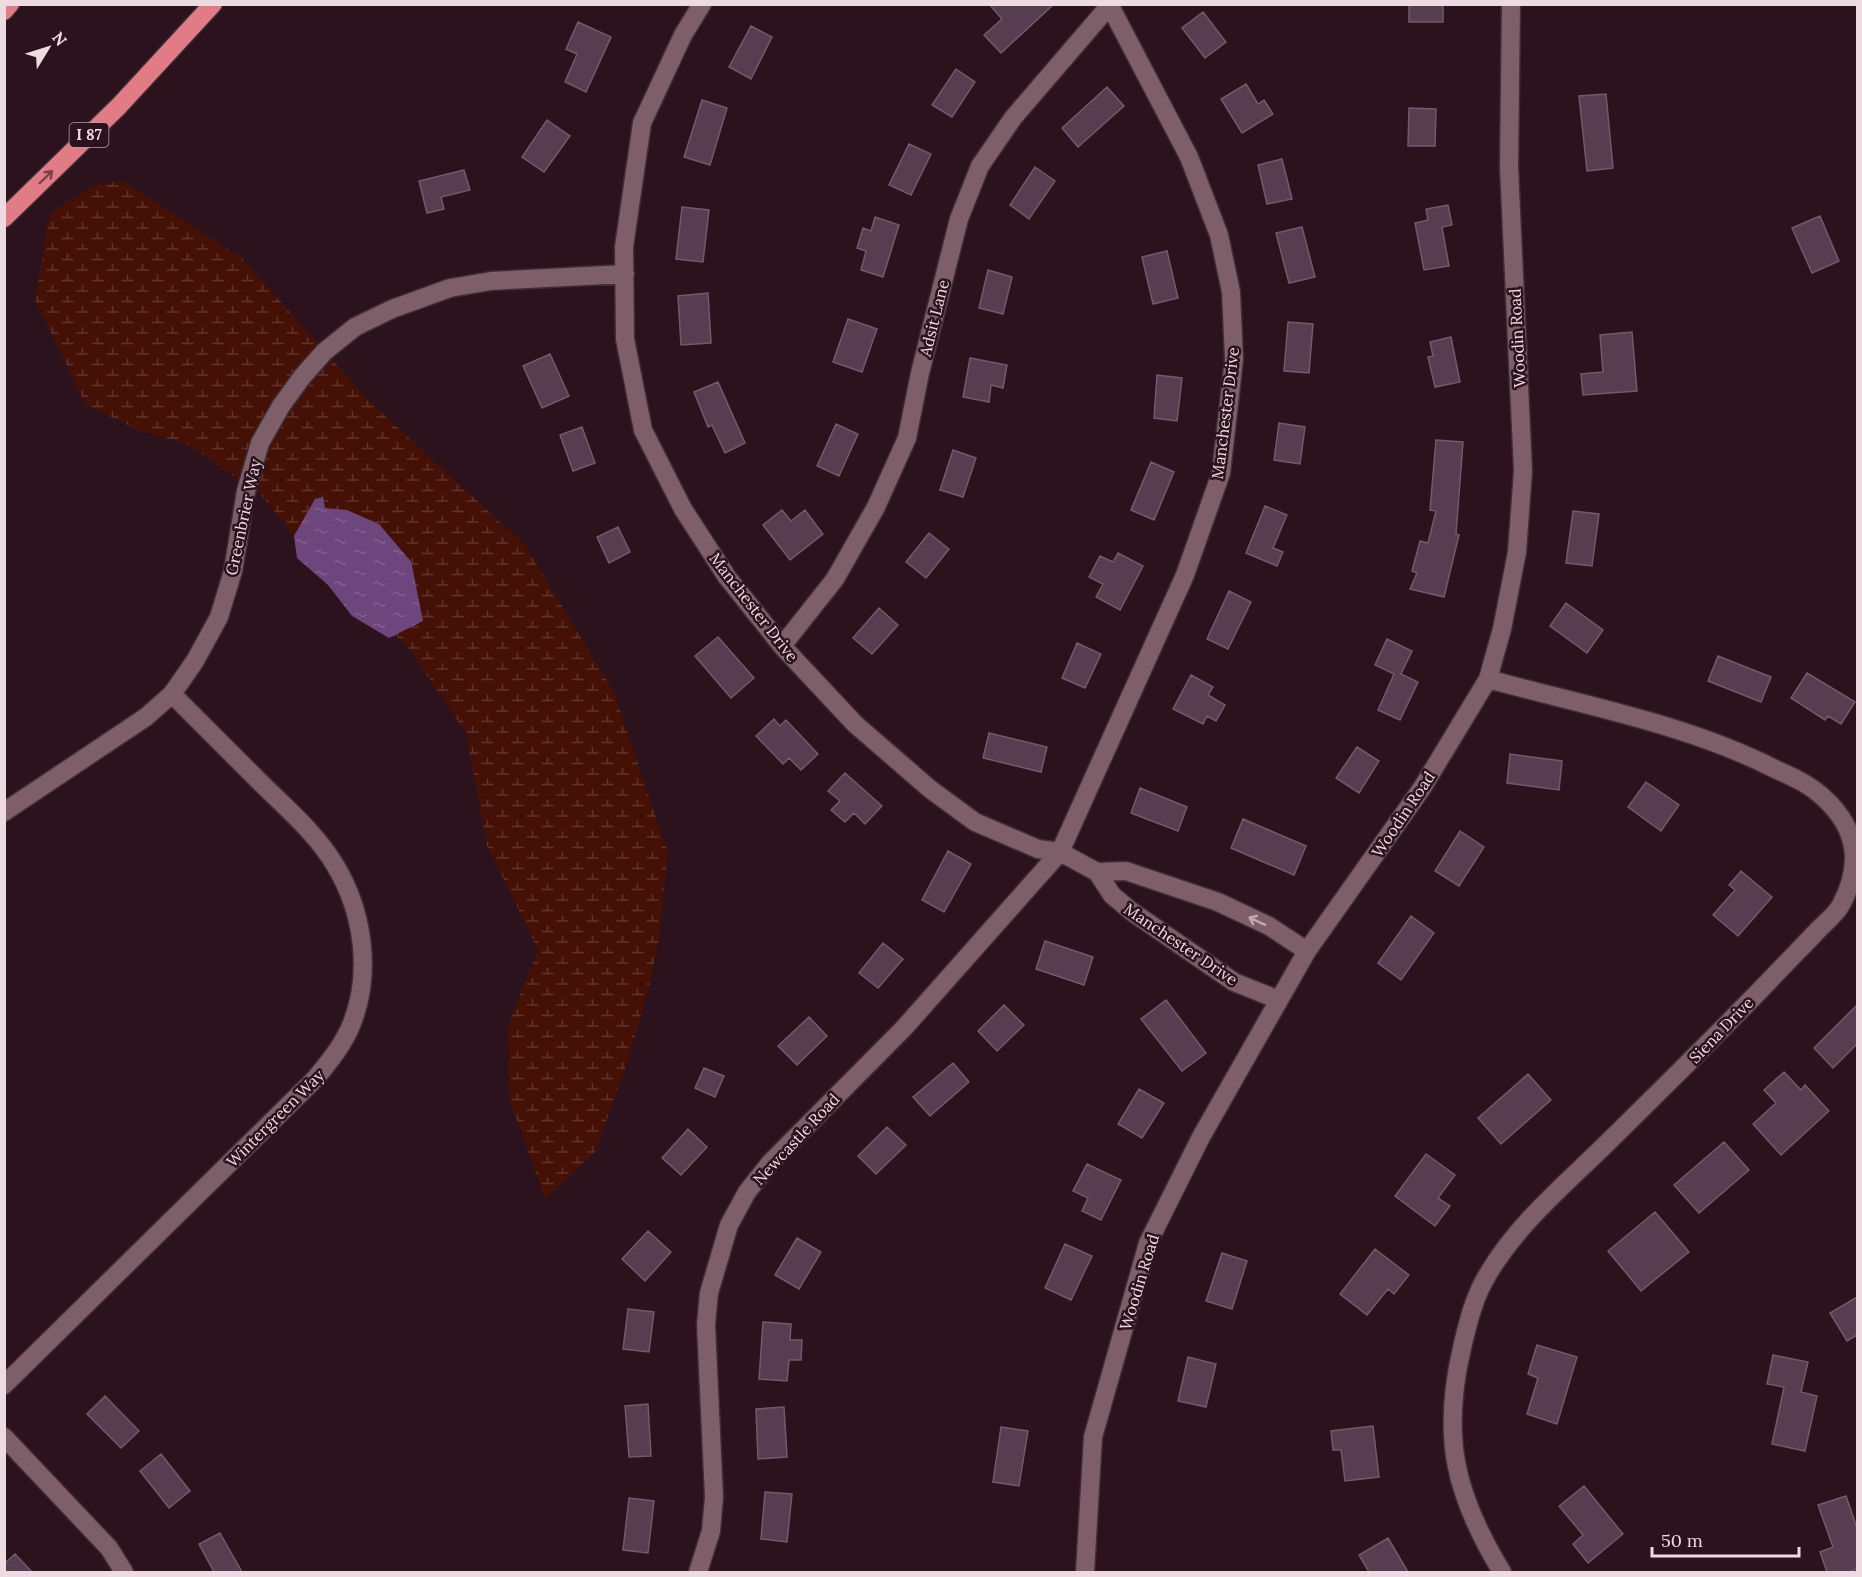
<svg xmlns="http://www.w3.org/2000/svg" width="1862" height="1577" font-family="Lora,serif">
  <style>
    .wetland { fill: url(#wetland-marsh) }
    .water { fill: url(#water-ripples) }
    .building { fill: #563e50; stroke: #73596c; stroke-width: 1.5 }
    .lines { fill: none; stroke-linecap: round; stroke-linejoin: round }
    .minor-casing { stroke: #3e2d33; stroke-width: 21 }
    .highway-casing { stroke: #3e2d33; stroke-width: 21 }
    .minor { stroke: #7d5e69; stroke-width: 18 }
    .highway { stroke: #e17b86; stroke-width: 18 }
    .oneway { stroke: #7d414c }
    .oneway2 { stroke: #c1a9b1 }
    .labels { text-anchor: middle; stroke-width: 5; stroke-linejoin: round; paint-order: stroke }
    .shield { fill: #2b121c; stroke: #b49fa6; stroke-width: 1.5 }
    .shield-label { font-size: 15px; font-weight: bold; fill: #eedbe1 }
    .street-label { font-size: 16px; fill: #eedbe1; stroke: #2b121c }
  </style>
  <defs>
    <pattern id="wetland-marsh" width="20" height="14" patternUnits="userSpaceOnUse" patternTransform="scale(1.5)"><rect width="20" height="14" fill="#451107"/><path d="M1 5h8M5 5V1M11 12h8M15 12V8" fill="none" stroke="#60332b"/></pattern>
    <pattern id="water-ripples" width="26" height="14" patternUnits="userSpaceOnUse" patternTransform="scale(1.5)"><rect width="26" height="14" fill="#6e467e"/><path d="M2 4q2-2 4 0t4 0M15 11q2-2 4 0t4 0" fill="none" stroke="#836090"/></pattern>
  </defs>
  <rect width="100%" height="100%" fill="#2b121c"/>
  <path class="wetland" d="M 122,181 L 242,258 L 369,401 L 525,545 L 614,692 L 668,853 L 659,938 L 650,983 L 630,1055 L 595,1152 L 545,1199 L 509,1098 L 508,1024 L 538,950 L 487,845 L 466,733 L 408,647 L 306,550 L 260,494 L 187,444 L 140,431 L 85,404 L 35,300 L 50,213 L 92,186 Z"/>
  <path class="water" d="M 323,497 L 325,508 L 347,510 L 379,524 L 407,557 L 411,561 L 423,621 L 389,638 L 352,616 L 328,585 L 297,558 L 294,536 L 315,499 Z"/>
  <path class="building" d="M 989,4 L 1054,4 L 1001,53 L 984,35 L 1002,19 Z
    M 1409,4 L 1443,4 L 1443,22 L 1409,22 Z
    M 1203,12 L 1226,42 L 1205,58 L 1182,28 Z
    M 578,22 L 611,37 L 586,92 L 565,82 L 577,54 L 566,49 Z
    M 751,26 L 772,37 L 751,79 L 729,67 Z
    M 956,69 L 975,82 L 952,117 L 932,105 Z
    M 1246,84 L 1258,104 L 1264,100 L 1273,114 L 1242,133 L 1221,99 Z
    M 1107,87 L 1124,106 L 1078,147 L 1062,128 Z
    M 1606,94 L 1613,168 L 1587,171 L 1579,96 Z
    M 702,100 L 727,108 L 710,165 L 684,157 Z
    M 1409,108 L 1436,109 L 1435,146 L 1408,146 Z
    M 547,120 L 570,136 L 544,172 L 522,157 Z
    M 909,144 L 931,154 L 911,195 L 889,185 Z
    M 1282,159 L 1292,199 L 1267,204 L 1258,165 Z
    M 1035,167 L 1055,181 L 1029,219 L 1010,205 Z
    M 464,170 L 470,190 L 441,197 L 444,209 L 427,213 L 419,181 Z
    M 1448,205 L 1452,225 L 1442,227 L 1449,266 L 1424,270 L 1415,223 L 1428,220 L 1426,209 Z
    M 682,207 L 709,210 L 703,262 L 676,259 Z
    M 1820,216 L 1839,261 L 1812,273 L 1792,228 Z
    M 875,217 L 899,225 L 883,277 L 861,270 L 866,251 L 857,248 L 863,228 L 871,231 Z
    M 1302,227 L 1315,277 L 1289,283 L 1276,233 Z
    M 1167,251 L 1178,298 L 1153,304 L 1142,257 Z
    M 988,270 L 1012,277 L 1003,314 L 979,308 Z
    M 708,293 L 711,343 L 681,345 L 678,296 Z
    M 848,319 L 877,329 L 862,372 L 833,362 Z
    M 1288,322 L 1313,324 L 1309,373 L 1284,371 Z
    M 1632,332 L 1637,391 L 1583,395 L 1581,374 L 1603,372 L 1600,335 Z
    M 1451,337 L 1460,382 L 1435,387 L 1428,357 L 1433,356 L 1430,342 Z
    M 550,354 L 569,396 L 542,408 L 523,366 Z
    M 970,358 L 1007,365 L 1003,388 L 991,385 L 989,402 L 963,397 Z
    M 1157,375 L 1182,378 L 1177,421 L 1154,418 Z
    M 718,382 L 745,443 L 725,453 L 712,425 L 708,427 L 694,392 Z
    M 1279,423 L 1305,427 L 1300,464 L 1274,460 Z
    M 836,424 L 858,434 L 839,476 L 817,466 Z
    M 582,427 L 595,463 L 573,471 L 560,435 Z
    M 1436,440 L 1463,442 L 1456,534 L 1459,535 L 1444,597 L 1410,589 L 1417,573 L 1412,571 L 1420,541 L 1428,543 L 1436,511 L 1430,510 Z
    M 953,450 L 976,458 L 963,497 L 940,490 Z
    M 1151,462 L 1174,472 L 1154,520 L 1131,510 Z
    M 1265,506 L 1287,515 L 1273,548 L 1283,552 L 1277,566 L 1246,553 Z
    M 782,510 L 791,521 L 805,510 L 823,534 L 790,560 L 763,525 Z
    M 1573,511 L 1599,514 L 1592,566 L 1566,563 Z
    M 618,527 L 630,552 L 609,563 L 597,537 Z
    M 929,533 L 949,549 L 926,578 L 906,562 Z
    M 1118,553 L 1143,566 L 1120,610 L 1096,597 L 1103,584 L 1089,577 L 1100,556 L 1113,562 Z
    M 1229,591 L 1251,602 L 1228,649 L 1207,639 Z
    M 1566,603 L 1603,630 L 1587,653 L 1550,626 Z
    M 879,608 L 898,625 L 872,654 L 853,638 Z
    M 718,637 L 754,678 L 731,698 L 695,656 Z
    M 1387,639 L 1412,651 L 1401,674 L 1418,682 L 1400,720 L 1378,710 L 1394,674 L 1375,665 Z
    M 1077,643 L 1101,654 L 1085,688 L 1062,678 Z
    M 1718,656 L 1771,677 L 1761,702 L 1708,681 Z
    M 1807,673 L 1855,702 L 1841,724 L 1828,716 L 1825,720 L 1791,698 Z
    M 1191,675 L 1213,687 L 1208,695 L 1225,705 L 1216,721 L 1207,716 L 1203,724 L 1173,709 Z
    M 774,719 L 780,726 L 786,720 L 818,754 L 801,770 L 789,758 L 783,764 L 756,736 Z
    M 989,733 L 1047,747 L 1041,772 L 983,758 Z
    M 1357,747 L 1379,761 L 1359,793 L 1336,778 Z
    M 1510,754 L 1562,761 L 1559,790 L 1507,783 Z
    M 845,773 L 882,806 L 865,824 L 854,813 L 845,822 L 831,810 L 840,801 L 828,791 Z
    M 1646,782 L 1679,805 L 1661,831 L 1628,807 Z
    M 1140,788 L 1187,807 L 1178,831 L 1131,813 Z
    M 1243,819 L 1306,846 L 1294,875 L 1231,848 Z
    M 1460,831 L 1484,847 L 1459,886 L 1435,871 Z
    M 948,851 L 971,864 L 944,912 L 922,900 Z
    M 1741,871 L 1772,897 L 1738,936 L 1713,915 L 1735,890 L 1729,885 Z
    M 1411,916 L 1434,933 L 1401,980 L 1378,963 Z
    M 1045,941 L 1093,957 L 1084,985 L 1036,969 Z
    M 883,943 L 903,959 L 878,988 L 859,973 Z
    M 1166,1000 L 1206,1053 L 1182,1071 L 1141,1019 Z
    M 1004,1005 L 1024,1025 L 997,1051 L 978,1031 Z
    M 1857,1005 L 1857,1044 L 1833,1068 L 1814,1048 Z
    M 809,1017 L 827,1036 L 797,1065 L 778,1046 Z
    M 953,1063 L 969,1082 L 930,1116 L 913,1097 Z
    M 704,1068 L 724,1076 L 715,1097 L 695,1088 Z
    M 1784,1072 L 1801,1090 L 1805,1085 L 1829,1111 L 1781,1155 L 1753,1124 L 1776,1103 L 1764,1090 Z
    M 1528,1074 L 1551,1100 L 1501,1144 L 1478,1118 Z
    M 1139,1089 L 1164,1103 L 1142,1138 L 1118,1124 Z
    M 887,1127 L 906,1145 L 876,1174 L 858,1156 Z
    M 688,1129 L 707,1147 L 681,1175 L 662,1158 Z
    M 1724,1142 L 1749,1170 L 1699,1213 L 1674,1185 Z
    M 1426,1154 L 1455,1175 L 1438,1198 L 1450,1206 L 1435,1226 L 1395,1196 Z
    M 1087,1164 L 1121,1180 L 1101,1220 L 1082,1211 L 1088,1198 L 1073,1191 Z
    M 1655,1212 L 1689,1252 L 1641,1291 L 1608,1251 Z
    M 648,1231 L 671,1252 L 645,1281 L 622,1259 Z
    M 797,1238 L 821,1252 L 799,1289 L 775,1275 Z
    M 1065,1244 L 1092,1256 L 1071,1300 L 1045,1288 Z
    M 1375,1249 L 1409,1275 L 1394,1294 L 1388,1289 L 1367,1315 L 1340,1294 Z
    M 1222,1253 L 1247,1261 L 1232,1309 L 1206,1301 Z
    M 1857,1297 L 1857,1335 L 1847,1341 L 1830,1313 Z
    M 628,1309 L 654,1312 L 649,1352 L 623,1349 Z
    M 763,1322 L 791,1324 L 790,1340 L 802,1340 L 801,1360 L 789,1360 L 787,1381 L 759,1379 Z
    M 1537,1345 L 1577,1357 L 1557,1424 L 1527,1414 L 1538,1378 L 1528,1374 Z
    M 1773,1355 L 1808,1362 L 1801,1392 L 1817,1396 L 1805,1451 L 1772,1444 L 1784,1387 L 1767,1384 Z
    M 1188,1357 L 1216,1364 L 1206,1407 L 1178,1401 Z
    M 105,1396 L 139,1431 L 121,1448 L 87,1414 Z
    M 648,1404 L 651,1456 L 629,1457 L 625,1406 Z
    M 784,1407 L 787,1457 L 758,1459 L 756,1409 Z
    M 1373,1426 L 1379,1477 L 1345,1481 L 1341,1450 L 1333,1450 L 1331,1431 Z
    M 1001,1427 L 1028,1431 L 1019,1486 L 993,1482 Z
    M 161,1454 L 190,1491 L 169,1508 L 140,1471 Z
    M 1584,1486 L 1623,1534 L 1588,1563 L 1573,1544 L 1583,1535 L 1559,1506 Z
    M 765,1492 L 792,1494 L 787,1542 L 761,1539 Z
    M 1846,1496 L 1857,1528 L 1857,1569 L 1848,1572 L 1827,1572 L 1820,1552 L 1833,1547 L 1818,1505 Z
    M 629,1498 L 654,1501 L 648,1553 L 623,1550 Z
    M 220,1533 L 242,1572 L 214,1572 L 199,1544 Z
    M 1388,1538 L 1408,1572 L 1369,1572 L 1359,1555 Z
    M 15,1554 L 32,1572 L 4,1572 L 4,1564 Z"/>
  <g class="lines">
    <g class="minor-casing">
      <path id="minor" d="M 702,4 L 683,35 L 642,123 L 624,247 L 625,339 L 643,430 L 683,509 L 727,577 L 782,646 L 855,724 L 930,789 L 975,822 L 1038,849 L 1060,852 L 1097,872 L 1112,895 L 1131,911 L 1234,982 L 1279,1000
        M 782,646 L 835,579 L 876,507 L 907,438 L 920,373 L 959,219 L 980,166 L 1013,118 L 1110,5
        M 1488,679 C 1582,705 1687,724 1775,769 C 1793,777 1811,785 1825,799 C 1858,830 1862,865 1841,905 C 1836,914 1826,922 1819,929 C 1802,947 1785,964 1769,981 C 1714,1038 1658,1093 1602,1148 C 1562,1187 1517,1225 1488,1274 C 1474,1297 1468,1322 1462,1348 C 1441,1437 1455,1495 1502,1572
        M 4,812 L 146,717 L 172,694 L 195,661 L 219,617 L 233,571 L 246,491 L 260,443 L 281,406 L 302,377 L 324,352 L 355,327 L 392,309 L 450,288 L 491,281 L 625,274
        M 1097,872 L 1126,871 L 1218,902 L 1269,926 L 1307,951
        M 4,1385 L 315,1079 C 329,1062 344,1044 352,1023 C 372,972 363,911 335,865 C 316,833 285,807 259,781 C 230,752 201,723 172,694
        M 4,1437 L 109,1548 L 124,1572
        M 698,1572 L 711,1531 L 714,1497 L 706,1325 L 709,1293 L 729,1225 L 747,1192 L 770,1163 L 904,1028 L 1060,852 L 1185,575 L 1221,473 L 1234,359 L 1231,292 L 1219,235 L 1189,157 L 1109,4
        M 1085,1572 L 1093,1437 L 1148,1243 L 1201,1137 L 1307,951 L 1422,788 L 1488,679 L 1502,629 L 1517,552 L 1523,471 L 1509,167 L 1511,4"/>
    </g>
    <g class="highway-casing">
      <path id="highway" d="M 4,11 L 10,4
        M 4,218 L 119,106 L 213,4"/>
    </g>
    <use href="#minor" class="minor"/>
    <use href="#highway" class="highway"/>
  </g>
  <defs><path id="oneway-shaft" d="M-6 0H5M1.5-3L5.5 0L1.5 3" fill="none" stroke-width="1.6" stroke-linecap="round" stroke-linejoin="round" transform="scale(1.5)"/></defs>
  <use class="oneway" href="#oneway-shaft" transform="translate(46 177) rotate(-44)"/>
  <use class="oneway2" href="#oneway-shaft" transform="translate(1257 921) rotate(-155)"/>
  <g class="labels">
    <rect class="shield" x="69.5" y="123" width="39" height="24" rx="4.5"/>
    <g class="shield-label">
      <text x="89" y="140">I 87</text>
    </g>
    <g class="street-label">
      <text transform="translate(934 318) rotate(-76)" y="6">Adsit Lane</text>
      <text transform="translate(1517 338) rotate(-93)" y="6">Woodin Road</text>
      <text transform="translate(1225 413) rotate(-83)" y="6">Manchester Drive</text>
      <text transform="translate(243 517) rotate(-78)" y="6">Greenbrier Way</text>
      <text transform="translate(754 607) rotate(52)" y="6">Manchester Drive</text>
      <text transform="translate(1403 814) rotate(-56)" y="6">Woodin Road</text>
      <text transform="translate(1181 944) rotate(34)" y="6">Manchester Drive</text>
      <text transform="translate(1721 1030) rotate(-46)" y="6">Siena Drive</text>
      <text transform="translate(275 1118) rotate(-45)" y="6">Wintergreen Way</text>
      <text transform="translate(796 1139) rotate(-47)" y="6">Newcastle Road</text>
      <text transform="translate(1139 1282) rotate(-73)" y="6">Woodin Road</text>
    </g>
  </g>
  <rect width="1862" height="1577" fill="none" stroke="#eedbe1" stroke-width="12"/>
  <g transform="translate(48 48) rotate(52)" stroke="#2b121c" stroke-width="4.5" paint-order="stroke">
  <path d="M0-4.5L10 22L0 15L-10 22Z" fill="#eedbe1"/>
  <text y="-9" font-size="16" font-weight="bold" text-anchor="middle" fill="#eedbe1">N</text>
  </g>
  <path d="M1652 1547v9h147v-9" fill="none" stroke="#eedbe1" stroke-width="3"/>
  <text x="1661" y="1547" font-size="18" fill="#eedbe1" stroke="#2b121c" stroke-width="4.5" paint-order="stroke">50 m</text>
</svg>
